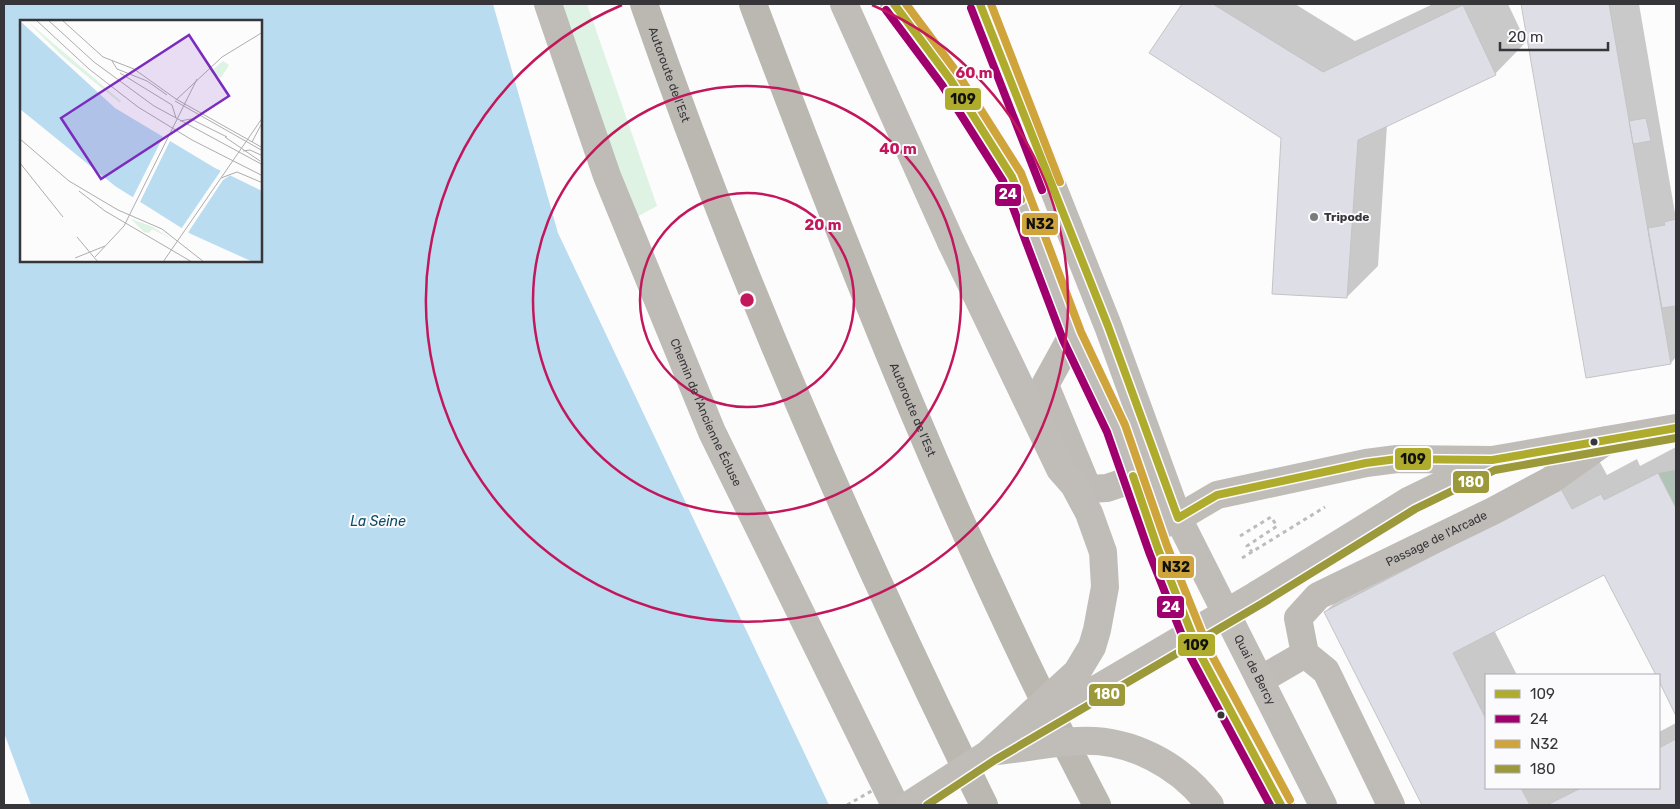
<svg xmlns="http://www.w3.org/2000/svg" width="1680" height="809" font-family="Rubik,sans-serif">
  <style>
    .green { fill: #def3e4 }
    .water { fill: #badcf0; fill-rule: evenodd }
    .shadow { fill: #0003 }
    .building { fill: #dedee6; stroke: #c4c4c6 }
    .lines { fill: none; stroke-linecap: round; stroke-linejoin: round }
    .path { stroke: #bebcbb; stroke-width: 3; stroke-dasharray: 4 4; stroke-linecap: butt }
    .minor { stroke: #bfbbb6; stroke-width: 28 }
    .major { stroke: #c0bdb9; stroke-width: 28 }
    .highway { stroke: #bbb8b2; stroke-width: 28 }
    .path-bridge { stroke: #bebcbb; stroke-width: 3; stroke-dasharray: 4 4; stroke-linecap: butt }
    .major-bridge { stroke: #c0bdb9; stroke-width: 28 }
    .bus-1-casing { stroke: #fbfbfe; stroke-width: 11 }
    .bus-2-casing { stroke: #fbfbfe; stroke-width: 11 }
    .bus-3-casing { stroke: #fbfbfe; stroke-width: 11 }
    .bus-4-casing { stroke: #fbfbfe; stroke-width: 11 }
    .bus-1 { stroke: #afac2d; stroke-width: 8 }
    .bus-2 { stroke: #a0006e; stroke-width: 8 }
    .bus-3 { stroke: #cfa43a; stroke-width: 8 }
    .bus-4 { stroke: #9b993a; stroke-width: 8 }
    .ring { fill: none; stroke: #c2185b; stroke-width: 2.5 }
    .poi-dot { fill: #7b7b7e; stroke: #fbfbfe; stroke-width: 2 }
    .bus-dot { fill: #36363a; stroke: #fbfbfe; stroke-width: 2 }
    .labels { text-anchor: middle; stroke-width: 4; stroke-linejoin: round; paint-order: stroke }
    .street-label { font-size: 12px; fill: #36363a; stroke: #fbfbfe }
    .poi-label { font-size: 12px; font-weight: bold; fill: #36363a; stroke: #fbfbfe; text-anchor: start }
    .water-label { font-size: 14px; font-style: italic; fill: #0c4c67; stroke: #fbfbfe }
    .inset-road { fill: none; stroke: #adadaf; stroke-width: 1 }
    .view { fill: #7b2cbf; fill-opacity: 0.15; stroke: #7b2cbf; stroke-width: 2.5 }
    .inset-edge { fill: none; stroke: #36363a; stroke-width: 2.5 }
    .centre { fill: #c2185b; stroke: #fbfbfe; stroke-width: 2.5 }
    .ring-label { font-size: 15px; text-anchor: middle; font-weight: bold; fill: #c2185b; stroke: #fbfbfe; stroke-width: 4; stroke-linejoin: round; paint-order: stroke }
    .line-badge { stroke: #fbfbfe; stroke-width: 2 }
    .badge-label { font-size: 14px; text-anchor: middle; font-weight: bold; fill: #fff }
    .pale-badge-label { font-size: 14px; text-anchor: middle; font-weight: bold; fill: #111 }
  </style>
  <rect width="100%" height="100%" fill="#fcfcfd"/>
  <path class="green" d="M 558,4 L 587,4 L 657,206 L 633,219 Z
    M 1676,470 L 1676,508 L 1658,473 Z"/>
  <path class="water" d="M 4,4 L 493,4 L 558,233 L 829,805 L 31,805 L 4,733 ZM 21,21 L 261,21 L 261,261 L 21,261 Z"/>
  <path class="shadow" d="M 1184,4 L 1295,4 L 1355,41 L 1433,4 L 1508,4 L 1526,42 L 1495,74 L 1387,125 L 1378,266 L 1347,297 L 1282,137 L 1151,53 Z
    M 1523,4 L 1639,4 L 1675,213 L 1676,212 L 1676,357 L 1671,363 L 1588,377 Z
    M 1676,447 L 1676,713 L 1605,573 L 1494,630 L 1517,675 L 1486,675 L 1486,788 L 1659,788 L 1659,732 L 1676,723 L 1676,805 L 1423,805 L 1325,612 L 1361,577 L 1596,455 L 1607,475 L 1637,459 L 1640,466 Z"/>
  <path class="building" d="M 1182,4 L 1213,4 L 1323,72 L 1463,5 L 1496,75 L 1358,140 L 1347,298 L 1272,294 L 1281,138 L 1149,53 Z
    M 1521,4 L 1609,4 L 1671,364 L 1586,378 Z
    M 1646,118 L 1651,141 L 1633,144 L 1629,121 Z
    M 1676,219 L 1676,306 L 1662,308 L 1648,228 L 1665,225 L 1664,222 Z
    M 1658,473 L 1676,508 L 1676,716 L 1659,681 L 1659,675 L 1656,675 L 1604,575 L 1453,653 L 1486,719 L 1486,788 L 1521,788 L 1530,805 L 1422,805 L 1324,612 L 1561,489 L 1572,509 L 1601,494 L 1604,500 Z
    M 1676,739 L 1676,805 L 1547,805 L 1581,788 L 1659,788 L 1659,748 Z"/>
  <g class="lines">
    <path class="path" d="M 1240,536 L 1271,517 L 1277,526 L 1247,546 L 1252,552
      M 1242,558 L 1325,507"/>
    <g class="minor">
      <path id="s1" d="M 548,4 L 607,176 L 712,432 L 895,805"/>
      <path d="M 1072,336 L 1045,385 L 1088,489 L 1107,488 L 1134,479"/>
      <path id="s2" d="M 1305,654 L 1298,618 L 1318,596 L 1493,511 L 1551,480 L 1607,440"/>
      <path d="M 1260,680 L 1305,654 L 1326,671 L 1391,805"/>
    </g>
    <g class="major">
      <path d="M 844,4 L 951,242"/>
      <path d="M 894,4 L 950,79 L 1012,177 L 1072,336 L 1116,428 L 1158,549 L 1200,654 L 1281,805"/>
      <path id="s3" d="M 980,4 L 1108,326 L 1178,518 L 1323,805"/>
      <path d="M 1162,525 L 1178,518 L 1217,495 L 1366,463 L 1397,459 L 1492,460 L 1676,428"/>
      <path d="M 1258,594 L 1410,500 L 1486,463"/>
    </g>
    <g class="highway">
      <path id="s4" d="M 644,4 C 739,278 856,545 984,805"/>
      <path id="s5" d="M 753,4 C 855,276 962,547 1097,805"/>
    </g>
    <path class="path-bridge" d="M 847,805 L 882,785"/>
    <path class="major-bridge" d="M 951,242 L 1060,469 L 1074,485 L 1089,513 L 1103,552 L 1105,587 L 1097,630 L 1092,647 L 1077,672 L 990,752
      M 1042,721 L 1258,594
      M 990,752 C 1019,749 1049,743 1078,741 C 1130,738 1180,765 1210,805
      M 909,805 L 1005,743"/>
    <g class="bus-1-casing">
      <path id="bus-1" d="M 894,4 L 950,79 L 1012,177 L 1021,200
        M 980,4 L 1108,326 L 1178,518 L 1217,495 L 1366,463 L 1397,459 L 1492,460 L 1676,428
        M 1133,476 L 1158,549 L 1200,654 L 1281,805"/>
    </g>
    <g class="bus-2-casing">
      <path id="bus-2" d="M 971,8 L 1042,190
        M 886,10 L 942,85 L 1003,181 L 1063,340 L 1107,432 L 1149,552 L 1191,658 L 1270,805"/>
    </g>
    <g class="bus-3-casing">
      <path id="bus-3" d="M 906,4 L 958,74 L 1021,173 L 1081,332 L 1125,425 L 1167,546 L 1209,650 L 1290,800
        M 991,4 L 1060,182"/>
    </g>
    <g class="bus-4-casing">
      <path id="bus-4" d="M 927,805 L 995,760 L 1263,603 L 1415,509 L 1495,470 L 1676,438"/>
    </g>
    <use href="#bus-1" class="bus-1"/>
    <use href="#bus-2" class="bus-2"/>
    <use href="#bus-3" class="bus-3"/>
    <use href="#bus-4" class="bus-4"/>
  </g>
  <g class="ring">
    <circle cx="747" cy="300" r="107"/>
    <circle cx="747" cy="300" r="214"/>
    <path d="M872 5A321 321 0 1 1 622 5"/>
  </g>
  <circle class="poi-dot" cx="1314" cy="217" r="5"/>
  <g class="bus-dot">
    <circle cx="1594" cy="442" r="4.5"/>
    <circle cx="1221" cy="715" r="4.5"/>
  </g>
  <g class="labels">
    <g class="street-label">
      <text dy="4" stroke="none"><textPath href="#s4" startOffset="75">Autoroute de l’Est</textPath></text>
      <text dy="4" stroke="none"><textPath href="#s5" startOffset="436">Autoroute de l’Est</textPath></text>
      <text dy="4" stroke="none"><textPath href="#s1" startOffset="438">Chemin de l'Ancienne Écluse</textPath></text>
      <text dy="4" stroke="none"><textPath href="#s2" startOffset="198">Passage de l'Arcade</textPath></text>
      <text dy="4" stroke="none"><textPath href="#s3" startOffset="721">Quai de Bercy</textPath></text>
    </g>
    <g class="poi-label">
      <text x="1324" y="221">Tripode</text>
    </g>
    <g class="water-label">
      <text x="378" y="526">La Seine</text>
    </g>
  </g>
  <g transform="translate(20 20)">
    <rect width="242" height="242" fill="#fcfcfd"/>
    <path d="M 6,0 L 101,81 L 100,83 L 40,34 ZM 203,41 L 209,45 L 201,58 L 190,52 ZM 111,199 L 131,206 L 153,220 L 132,209 L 129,213 L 124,212 Z" fill="#def3e4"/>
    <path d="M 0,1 L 95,88 L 195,148 L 242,171 L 242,242 L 233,242 L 171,214 L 95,166 L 0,89 Z" fill="#badcf0"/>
    <path d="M 144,115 L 151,119 L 119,184 L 112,179 ZM 202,149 L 212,154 L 203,160 L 167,214 L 161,209 Z" fill="#fcfcfd"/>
    <path class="inset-road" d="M 16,0 L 69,49 L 118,87 L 172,120 L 243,156M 28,0 L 74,42 L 134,86 L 243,145M 42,0 L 83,37 L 114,49 L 156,79 L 243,128M 92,41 L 97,49 L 127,61 L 147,75M 100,53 L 152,85 L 156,98M 156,80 L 202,37 L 243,12M 155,81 L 243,131M 160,101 L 171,99 L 207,117M 205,117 L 240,141M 0,119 L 49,161 L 98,190 L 142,209 L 184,242M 232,122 L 243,101M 223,131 L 230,130 L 243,136M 0,143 L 43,197M 201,158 L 217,152 L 243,163M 59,171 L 85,191 L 172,242M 57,217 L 78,242M 75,237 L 104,206 L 177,59M 55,238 L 85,226M 143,242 L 243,97"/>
    <path class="view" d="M 169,15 L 209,76 L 81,159 L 41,98 Z"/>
    <rect width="242" height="242" class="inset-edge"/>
  </g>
  <circle cx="747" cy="300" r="8" class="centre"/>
  <g class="ring-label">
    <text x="974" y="78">60 m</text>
    <text x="898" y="154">40 m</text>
    <text x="823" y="230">20 m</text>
  </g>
  <g class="line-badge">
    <rect x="944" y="87" width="38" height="24" rx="5" fill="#afac2d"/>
    <rect x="994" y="183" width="28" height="24" rx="5" fill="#a0006e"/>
    <rect x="1021" y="212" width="38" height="24" rx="5" fill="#cfa43a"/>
    <rect x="1394" y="447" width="38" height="24" rx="5" fill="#afac2d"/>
    <rect x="1452" y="470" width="38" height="24" rx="5" fill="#9b993a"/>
    <rect x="1157" y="555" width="38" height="24" rx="5" fill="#cfa43a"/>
    <rect x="1156" y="595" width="29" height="24" rx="5" fill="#a0006e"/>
    <rect x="1177" y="633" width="39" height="24" rx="5" fill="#afac2d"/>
    <rect x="1088" y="683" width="38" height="24" rx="5" fill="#9b993a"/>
  </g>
  <g class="badge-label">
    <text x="1008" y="199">24</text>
    <text x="1471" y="487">180</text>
    <text x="1171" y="612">24</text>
    <text x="1107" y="699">180</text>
  </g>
  <g class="pale-badge-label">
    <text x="963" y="104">109</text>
    <text x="1040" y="229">N32</text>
    <text x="1413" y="464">109</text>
    <text x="1176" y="572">N32</text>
    <text x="1196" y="650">109</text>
  </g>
  <rect width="1680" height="809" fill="none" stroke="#36363a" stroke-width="10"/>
  <rect x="1485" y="674" width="175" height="115" fill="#fbfbfe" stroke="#acacb0"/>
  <rect x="1495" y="690" width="25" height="8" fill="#afac2d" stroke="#acacb0"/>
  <text x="1530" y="699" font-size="15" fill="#36363a">109</text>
  <rect x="1495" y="715" width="25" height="8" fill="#a0006e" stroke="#acacb0"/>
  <text x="1530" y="724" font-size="15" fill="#36363a">24</text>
  <rect x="1495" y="740" width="25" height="8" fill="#cfa43a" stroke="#acacb0"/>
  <text x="1530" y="749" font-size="15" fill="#36363a">N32</text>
  <rect x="1495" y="765" width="25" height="8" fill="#9b993a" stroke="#acacb0"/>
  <text x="1530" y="774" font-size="15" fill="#36363a">180</text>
  <path d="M1500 42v8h108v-8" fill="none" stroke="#36363a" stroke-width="2.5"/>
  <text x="1508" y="42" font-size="15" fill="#36363a" stroke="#fbfbfe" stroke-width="4" paint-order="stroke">20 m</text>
</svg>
